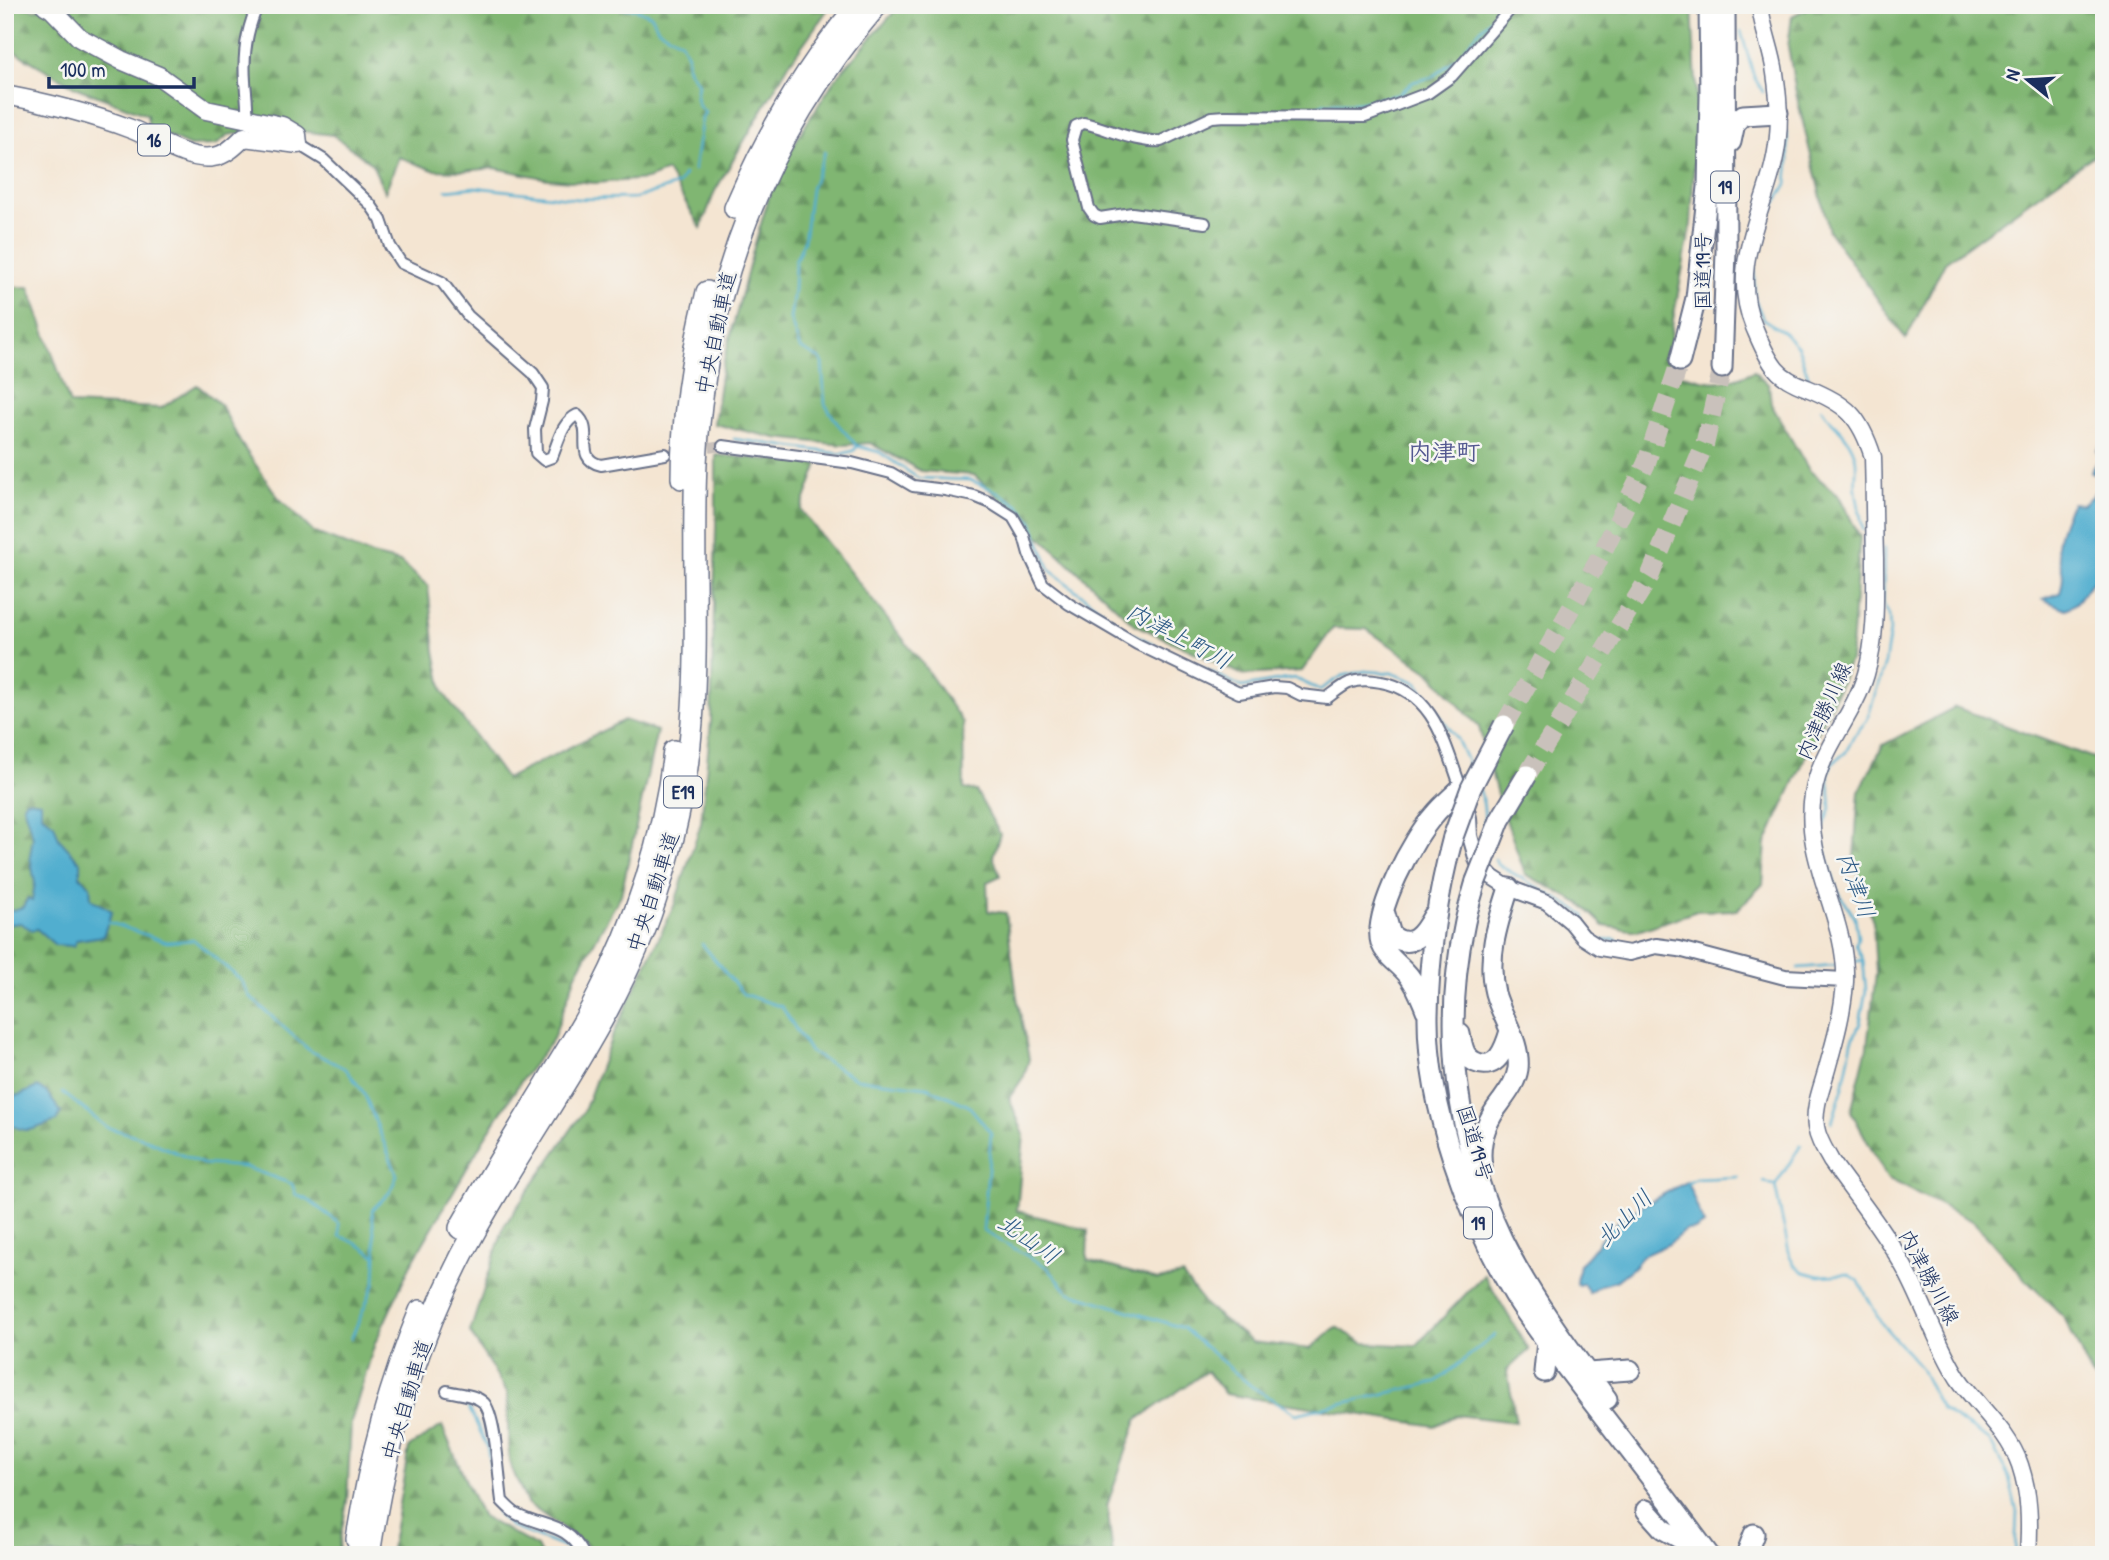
<svg xmlns="http://www.w3.org/2000/svg" width="2109" height="1560" font-family="'Patrick Hand','Klee One',sans-serif">
  <style>
    .forest { fill: url(#forest-firs); stroke: #4e7268; stroke-width: 2 }
    .water { fill: #51aecf; stroke: #366e96; stroke-width: 2 }
    .lines { fill: none; stroke-linecap: round; stroke-linejoin: round }
    .stream { stroke: #51aecf; stroke-width: 2.5 }
    .minor-tunnel { stroke: #c9c1bb; stroke-width: 10; stroke-dasharray: 10 5; stroke-linecap: butt }
    .trunk-tunnel { stroke: #c9c1bb; stroke-width: 19; stroke-dasharray: 19 10; stroke-linecap: butt }
    .minor-casing { stroke: #676f87; stroke-width: 14 }
    .tertiary-casing { stroke: #676f87; stroke-width: 18 }
    .secondary-casing { stroke: #676f87; stroke-width: 19 }
    .primary-casing { stroke: #676f87; stroke-width: 21 }
    .trunk-casing { stroke: #676f87; stroke-width: 23 }
    .motorway-casing { stroke: #676f87; stroke-width: 24 }
    .minor { stroke: #fff; stroke-width: 10 }
    .tertiary { stroke: #fff; stroke-width: 14 }
    .secondary { stroke: #fff; stroke-width: 16 }
    .primary { stroke: #fff; stroke-width: 18 }
    .trunk { stroke: #fff; stroke-width: 19 }
    .motorway { stroke: #fff; stroke-width: 21 }
    .trunk-bridge-casing { stroke: #676f87; stroke-width: 23; stroke-linecap: butt }
    .trunk-bridge { stroke: #fff; stroke-width: 19 }
    .labels { text-anchor: middle; stroke-width: 5; stroke-linejoin: round; paint-order: stroke }
    .shield { fill: #f6f6f2; stroke: #5d6b8a; stroke-width: 2 }
    .shield-label { font-size: 19px; font-weight: bold; fill: #1b2f5e }
    .street-label { font-size: 21px; fill: #1b2f5e; stroke: #f6f6f2 }
    .water-label { font-size: 23px; font-style: italic; fill: #2e5b86; stroke: #f6f6f2 }
    .quarter-label { font-size: 24px; font-weight: bold; fill: #545991; stroke: #f6f6f2 }
  </style>
  <defs>
    <pattern id="forest-firs" width="22" height="20" patternUnits="userSpaceOnUse" patternTransform="scale(1.75)"><rect width="22" height="20" fill="#80b672"/><path d="M5 1l3.5 6h-7zM16 11l3.5 6h-7z" fill="#689461"/></pattern>
  </defs>
  <rect width="100%" height="100%" fill="#f6f6f2"/>
  <filter id="ink" filterUnits="userSpaceOnUse"><feTurbulence type="fractalNoise" baseFrequency=".0143" numOctaves="2"/><feDisplacementMap in="SourceGraphic" scale="14" xChannelSelector="R" yChannelSelector="G"/><feConvolveMatrix kernelMatrix="1 2 1 2 8 2 1 2 1" color-interpolation-filters="sRGB"/></filter>
  <filter id="wash" filterUnits="userSpaceOnUse"><feTurbulence type="fractalNoise" baseFrequency=".00686" numOctaves="4" result="noise"/><feDisplacementMap in="SourceGraphic" scale="28" xChannelSelector="R" yChannelSelector="G"/><feGaussianBlur stdDeviation="1.57" result="paint"/><feColorMatrix in="noise" values="0 0 0 0 0 0 0 0 0 0 0 0 0 0 0 0 0 1.4 0 .05"/><feComposite in="paint" operator="in"/></filter>
  <g filter="url(#wash)">
    <rect width="100%" height="100%" fill="#f4e5d2"/>
    <path class="forest" d="M 5,5 L 18,5 L 36,10 L 46,5 L 831,5 L 789,64 L 715,191 L 701,228 L 667,171 L 647,179 L 595,183 L 548,179 L 495,168 L 463,171 L 433,170 L 399,157 L 385,192 L 372,164 L 333,135 L 275,128 L 228,135 L 216,145 L 190,146 L 149,128 L 147,115 L 77,88 L 15,52 L 5,50 Z
      M 900,5 L 1692,5 L 1697,104 L 1691,224 L 1673,320 L 1667,369 C 1701,382 1720,388 1754,371 L 1769,385 L 1771,404 L 1809,470 L 1839,496 L 1860,537 L 1850,660 L 1831,706 L 1806,756 L 1766,843 L 1763,884 L 1737,910 L 1697,911 L 1638,931 L 1604,926 L 1581,904 L 1525,874 L 1497,794 L 1479,727 L 1428,671 L 1366,629 L 1333,628 L 1302,671 L 1243,675 L 1134,624 L 974,475 L 921,471 L 870,443 L 843,445 L 776,438 L 714,424 L 722,368 L 754,247 L 771,190 L 800,134 L 835,79 Z
      M 1814,5 L 2104,5 L 2104,148 L 1945,262 L 1906,339 L 1829,231 L 1796,93 L 1788,47 L 1792,16 Z
      M 5,287 L 29,287 L 70,404 L 161,408 L 197,385 L 221,405 L 240,442 L 278,497 L 313,532 L 372,555 L 400,562 L 428,586 L 435,651 L 443,692 L 506,779 L 624,720 L 657,731 L 621,895 L 576,974 L 553,1039 L 521,1081 L 484,1139 L 410,1266 L 375,1343 L 351,1422 L 347,1502 L 337,1555 L 5,1555 Z
      M 716,455 L 818,464 L 801,510 L 922,663 L 963,723 L 964,789 L 976,791 L 1000,834 L 993,856 L 1000,876 L 987,882 L 988,911 L 1006,913 L 1017,997 L 1029,1059 L 1024,1076 L 1009,1098 L 1024,1135 L 1017,1211 L 1088,1230 L 1087,1260 L 1158,1280 L 1182,1275 L 1207,1307 L 1252,1342 L 1310,1349 L 1336,1327 L 1364,1343 L 1416,1346 L 1484,1275 L 1529,1350 L 1507,1370 L 1516,1422 L 1456,1415 L 1435,1426 L 1225,1394 L 1207,1371 L 1137,1420 L 1107,1506 L 1113,1555 L 600,1555 L 527,1503 L 509,1462 L 507,1393 L 470,1332 L 504,1226 L 584,1111 L 611,1039 L 674,906 L 701,823 L 711,721 L 716,527 Z
      M 1955,707 L 2104,762 L 2104,1385 L 2092,1376 L 2064,1317 L 2024,1278 L 1974,1222 L 1887,1178 L 1851,1111 L 1867,1047 L 1876,973 L 1873,922 L 1854,857 L 1859,792 L 1883,745 Z
      M 442,1426 L 481,1516 L 537,1547 L 541,1555 L 390,1555 L 409,1447 Z"/>
    <path class="water" d="M 2104,443 L 2104,578 C 2100,579 2095,580 2092,583 C 2081,591 2083,603 2065,609 L 2043,599 L 2060,593 C 2067,569 2059,567 2057,547 C 2057,536 2066,512 2072,503 L 2082,504 C 2092,497 2101,489 2098,475 L 2091,472 L 2099,459 L 2097,450 Z
      M 26,800 L 41,802 L 41,814 L 54,824 L 59,839 L 80,862 L 80,876 L 90,886 L 91,899 L 112,911 L 103,936 L 77,940 L 73,946 L 55,945 L 37,929 L 32,930 L 20,923 L 5,925 L 5,913 L 23,907 L 28,898 L 32,901 L 35,883 L 30,856 L 33,837 L 23,805 Z
      M 37,1087 L 46,1092 L 61,1112 L 57,1121 C 30,1128 32,1137 5,1122 L 5,1096 L 20,1095 Z
      M 1687,1182 L 1704,1224 L 1696,1229 L 1685,1230 L 1669,1244 L 1642,1256 L 1634,1267 L 1616,1281 L 1601,1285 L 1589,1293 L 1583,1283 L 1579,1285 L 1576,1283 L 1579,1264 C 1592,1254 1599,1238 1611,1227 C 1629,1211 1665,1193 1687,1182 Z"/>
    <g class="lines">
      <path class="stream" d="M 618,7 L 636,9 L 652,16 L 658,29 L 681,42 L 688,55 L 687,65 L 689,71 L 698,83 L 696,98 L 700,108 L 705,112 L 702,118 L 694,170
        M 1741,31 L 1754,77 L 1763,92
        M 1307,112 L 1325,103 L 1359,103 L 1399,94 L 1413,82 L 1432,77 L 1456,59 L 1473,38 L 1503,5
        M 825,152 L 811,189 L 804,241 L 795,262 L 794,290 L 790,319 L 800,348 L 820,359 L 822,362 L 825,404 L 837,423 L 857,446 L 879,452 L 918,478 L 970,480 L 998,492 L 1019,506 L 1032,522 L 1050,570 L 1129,632 L 1242,687 L 1294,678 L 1320,690 L 1342,676 L 1365,671 L 1392,673 L 1416,682 L 1457,739 L 1471,770
        M 446,190 L 475,187 L 577,199 L 636,198 L 679,184 L 684,174
        M 1763,224 L 1787,184 L 1789,160 L 1787,133
        M 1754,268 L 1754,297 L 1763,319 L 1784,332 L 1798,347 L 1809,379
        M 1821,408 C 1828,421 1842,429 1849,442 C 1861,462 1854,471 1856,491 C 1858,504 1861,517 1863,530
        M 734,439 L 841,454 L 853,451 L 857,447
        M 1479,789 C 1486,806 1485,821 1483,838
        M 1495,859 L 1497,864 L 1584,914 L 1587,930 L 1596,937
        M 108,922 L 167,942 L 194,940 L 242,981 L 249,996 L 309,1050 L 346,1069 L 364,1093 L 397,1175 L 390,1192 L 372,1210 L 376,1256 L 375,1282 L 351,1339
        M 1601,941 L 1615,939 L 1625,945 L 1661,940
        M 702,944 L 743,994 L 782,1007 L 810,1052 L 857,1079 L 927,1087 L 969,1106 L 991,1133 L 983,1231 L 1047,1267 L 1068,1292 L 1183,1328 L 1251,1386 L 1296,1414 L 1436,1382 L 1495,1335
        M 1736,957 L 1755,962
        M 1852,962 L 1863,960
        M 1798,968 L 1835,965
        M 62,1092 L 106,1127 L 140,1137 L 203,1164 L 245,1167 L 292,1184 L 296,1195 L 308,1200 L 339,1223 L 340,1236 L 355,1242 L 374,1255
        M 1832,1122 L 1843,1087 L 1852,1042 L 1860,1023 L 1866,990 L 1863,960 L 1856,945 L 1858,937 L 1855,918 L 1836,888 L 1821,834 L 1831,808 L 1828,772 L 1832,764 L 1846,752 L 1853,737 L 1867,720 L 1885,663 L 1890,631 L 1889,615 L 1883,603 L 1884,548
        M 1801,1145 L 1775,1186 L 1790,1256 L 1795,1266 L 1804,1272 L 1819,1276 L 1848,1274 L 1858,1280 L 1882,1324 L 1920,1367 L 1941,1409 L 1989,1440 L 2009,1477 L 2017,1512 L 2015,1555
        M 1764,1181 L 1775,1186
        M 1687,1184 L 1695,1179 L 1738,1177
        M 467,1404 L 487,1446 L 498,1515 L 511,1527 L 566,1548 L 571,1555"/>
    </g>
  </g>
  <g filter="url(#ink)">
    <g class="lines">
      <path class="minor-tunnel" d="M 665,454 L 723,446"/>
      <path class="trunk-tunnel" d="M 1504,725 L 1597,563 L 1646,464 L 1680,361
        M 1527,775 L 1650,576 L 1705,443 L 1722,368"/>
      <g class="minor-casing">
        <path id="minor" d="M 247,120 C 248,106 246,95 245,81 C 243,54 246,30 258,5
          M 298,144 L 324,160 L 370,204 L 381,220 L 390,246 L 401,263 L 442,282 L 468,316 L 533,373 L 543,388 L 542,401 L 535,429 L 536,453 L 544,460 L 552,457 C 558,443 562,422 577,415 C 596,431 572,458 601,465 L 665,454
          M 1205,223 L 1132,213 L 1100,218 L 1094,215 L 1089,208 L 1072,140 L 1076,126 L 1084,123 C 1110,129 1135,143 1161,141 L 1212,117 L 1226,116 L 1365,117 L 1428,93 L 1452,76 L 1514,5
          M 723,446 L 852,463 L 891,473 L 913,486 L 945,490 L 974,496 L 991,503 L 1013,517 L 1024,536 L 1029,554 L 1043,584 L 1069,604 L 1137,644 L 1239,693 L 1274,687 L 1287,688 L 1301,695 L 1327,698 C 1334,693 1342,686 1349,683 C 1359,679 1371,680 1381,682 C 1434,691 1445,745 1461,788
          M 447,1391 C 458,1394 475,1394 484,1403 C 496,1416 499,1481 502,1501 C 507,1506 513,1513 519,1515 C 547,1528 568,1524 584,1555"/>
      </g>
      <g class="tertiary-casing">
        <path id="tertiary" d="M 1465,802 L 1469,818 L 1470,836 L 1477,861 L 1492,877 L 1509,888 L 1547,902 L 1571,922 L 1583,937 L 1600,948 L 1629,953 L 1656,946 L 1679,949 L 1785,977 L 1845,980"/>
      </g>
      <g class="secondary-casing">
        <path id="secondary" d="M 1760,5 C 1762,28 1772,50 1775,73 C 1778,93 1780,116 1778,136 C 1773,202 1725,259 1754,327 C 1760,341 1766,357 1776,369 C 1784,379 1796,384 1807,388 C 1847,404 1860,416 1873,457 C 1874,491 1874,524 1875,558 C 1875,598 1877,636 1866,674 C 1853,718 1820,748 1813,795 C 1802,860 1848,918 1845,982 C 1843,1011 1836,1037 1828,1065 C 1823,1085 1813,1106 1816,1127 C 1818,1140 1825,1150 1831,1161 C 1855,1195 1884,1230 1904,1267 C 1924,1303 1936,1343 1958,1378 C 1978,1407 2008,1430 2020,1465 C 2030,1495 2030,1523 2028,1555"/>
      </g>
      <g class="primary-casing">
        <path id="primary" d="M 5,95 C 48,103 91,114 131,129 C 155,138 187,161 213,157 C 225,156 236,145 244,137 L 298,144 L 297,135 L 282,126 L 206,110 L 159,76 L 121,60 L 80,38 L 52,9 L 45,5"/>
      </g>
      <g class="trunk-casing">
        <path id="trunk" d="M 1731,142 L 1735,123 L 1743,115 L 1778,113
          M 1680,361 L 1696,298 L 1708,187 L 1710,96 L 1709,5
          M 1722,368 L 1726,251 L 1725,5
          M 1453,837 C 1437,896 1429,955 1428,1015 C 1427,1107 1468,1218 1515,1296 C 1536,1330 1563,1363 1587,1395 C 1628,1448 1669,1501 1709,1555
          M 1476,881 C 1472,895 1468,908 1465,922 C 1442,1027 1456,1142 1502,1239 C 1530,1296 1569,1349 1607,1399
          M 1385,914 L 1391,935 C 1412,951 1423,934 1433,916
          M 1426,1010 C 1421,998 1417,986 1409,976 C 1400,964 1386,957 1381,943 C 1372,914 1414,837 1434,815 C 1442,805 1452,797 1461,788
          M 1460,1034 C 1461,1039 1462,1045 1464,1050 C 1466,1056 1469,1059 1475,1062 C 1497,1072 1505,1048 1510,1031
          M 1482,1167 C 1478,1142 1486,1121 1501,1102 C 1508,1092 1516,1082 1518,1069 C 1521,1042 1502,1018 1495,993 C 1486,957 1498,922 1509,888
          M 1544,1372 L 1547,1341
          M 1588,1373 L 1630,1370
          M 1646,1510 L 1663,1529 L 1702,1551
          M 1746,1555 L 1754,1534"/>
      </g>
      <g class="motorway-casing">
        <path id="motorway" d="M 735,208 C 766,136 804,69 855,9
          M 682,478 C 682,415 692,353 707,292
          M 460,1228 C 487,1180 516,1133 545,1086 C 562,1057 581,1029 596,999 C 636,923 664,837 674,751
          M 357,1539 C 369,1460 390,1384 420,1311
          M 369,1555 C 386,1442 419,1330 475,1231 C 538,1117 623,1012 660,885 C 676,832 688,777 692,722 C 699,635 692,549 696,463 C 705,288 763,139 877,5"/>
      </g>
      <use href="#minor" class="minor"/>
      <use href="#tertiary" class="tertiary"/>
      <use href="#secondary" class="secondary"/>
      <use href="#primary" class="primary"/>
      <use href="#trunk" class="trunk"/>
      <use href="#motorway" class="motorway"/>
      <g class="trunk-bridge-casing">
        <path id="trunk-bridge" d="M 1453,837 L 1471,788 L 1504,725
          M 1476,881 L 1500,820 L 1527,775"/>
      </g>
      <use href="#trunk-bridge" class="trunk-bridge"/>
    </g>
  </g>
  <g class="labels">
    <g class="shield">
      <rect x="138" y="124.5" width="32" height="31" rx="5"/>
      <rect x="1711" y="171.5" width="28" height="31" rx="5"/>
      <rect x="664" y="776.5" width="38" height="31" rx="5"/>
      <rect x="1464" y="1207.5" width="28" height="31" rx="5"/>
    </g>
    <g class="shield-label">
      <text x="154" y="147">16</text>
      <text x="1725" y="194">19</text>
      <text x="683" y="799">E19</text>
      <text x="1478" y="1230">19</text>
    </g>
    <g class="street-label">
      <text transform="translate(1703 271) rotate(-90)" y="7">国道19号</text>
      <text transform="translate(716 333) rotate(-78)" y="7">中央自動車道</text>
      <text transform="translate(1824 711) rotate(-66)" y="7">内津勝川線</text>
      <text transform="translate(653 892) rotate(-72)" y="7">中央自動車道</text>
      <text transform="translate(1475 1143) rotate(73)" y="7">国道19号</text>
      <text transform="translate(1929 1277) rotate(62)" y="7">内津勝川線</text>
      <text transform="translate(407 1400) rotate(-73)" y="7">中央自動車道</text>
    </g>
    <g class="water-label">
      <text transform="translate(1179 636) rotate(28)" y="8">内津上町川</text>
      <text transform="translate(1856 885) rotate(70)" y="8">内津川</text>
      <text transform="translate(1624 1218) rotate(-45)" y="8">北山川</text>
      <text transform="translate(1029 1239) rotate(35)" y="8">北山川</text>
    </g>
    <g class="quarter-label">
      <text x="1444" y="460">内津町</text>
    </g>
  </g>
  <rect width="2109" height="1560" fill="none" stroke="#f6f6f2" stroke-width="28"/>
  <g transform="translate(2028 80) rotate(288)" stroke="#f6f6f2" stroke-width="5" paint-order="stroke">
  <path d="M0-5L12 26L0 18L-12 26Z" fill="#1b2f5e"/>
  <text y="-10" font-size="19" font-weight="bold" text-anchor="middle" fill="#1b2f5e">N</text>
  </g>
  <path d="M49 77v10h145v-10" fill="none" stroke="#1b2f5e" stroke-width="3.5"/>
  <text x="60" y="77" font-size="21" fill="#1b2f5e" stroke="#f6f6f2" stroke-width="5" paint-order="stroke">100 m</text>
</svg>
